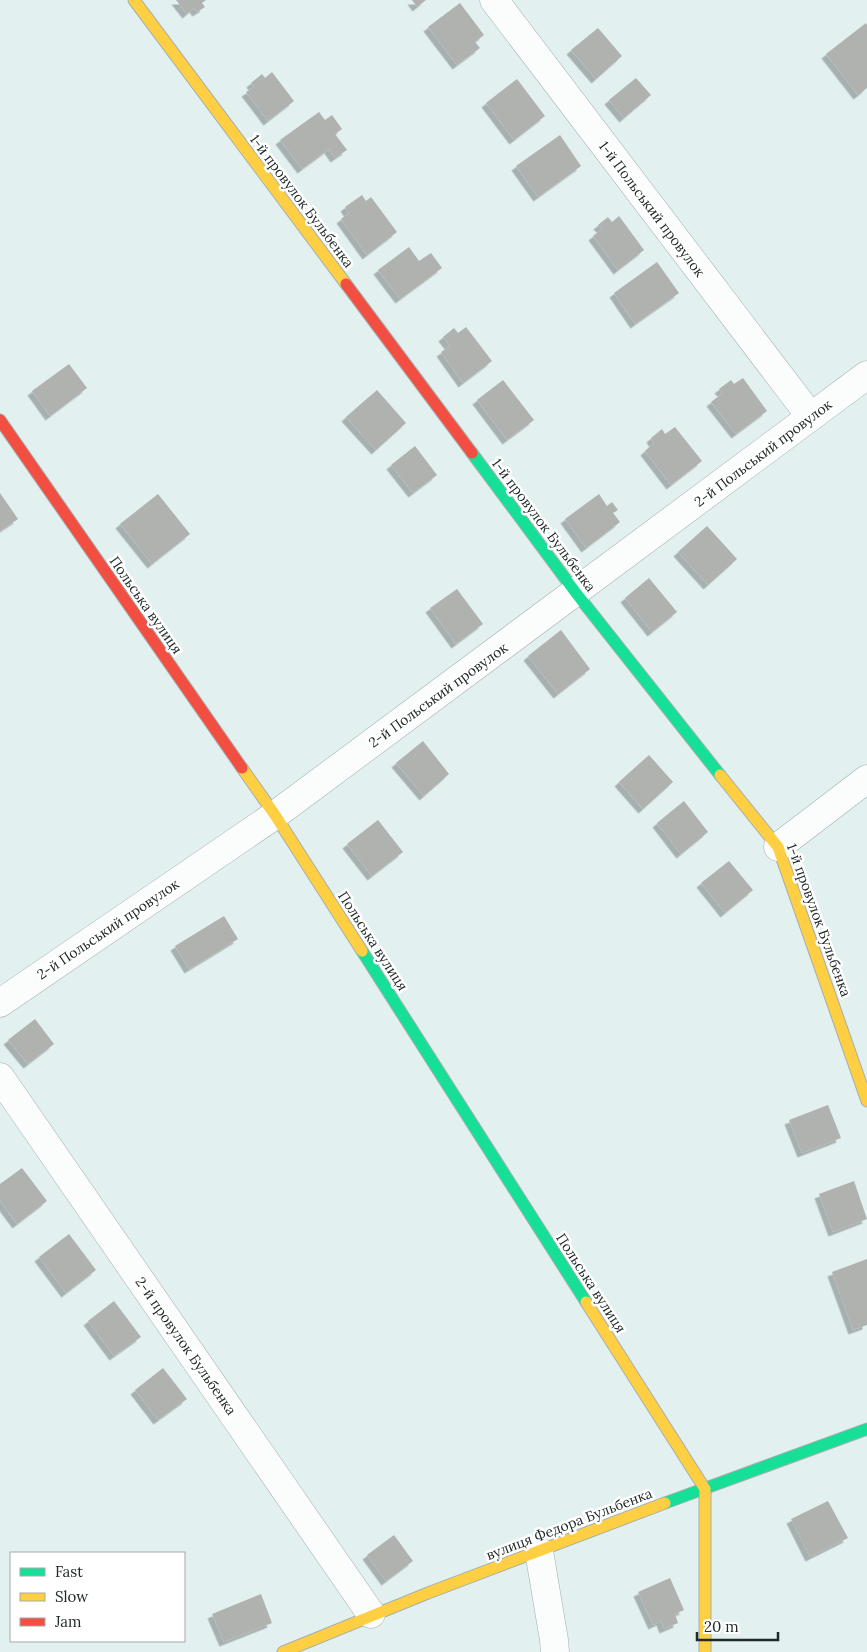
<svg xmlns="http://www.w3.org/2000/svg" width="867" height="1652" font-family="Lora,serif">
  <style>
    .building { fill: #afb2af; filter: url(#shadow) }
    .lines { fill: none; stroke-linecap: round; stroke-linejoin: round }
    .street-casing { stroke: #a4afae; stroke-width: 29 }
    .fast-casing { stroke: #a4afae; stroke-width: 13 }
    .slow-casing { stroke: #a4afae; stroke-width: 13 }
    .jam-casing { stroke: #a4afae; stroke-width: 13 }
    .street { stroke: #fbfdfd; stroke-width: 28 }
    .fast { stroke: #16e098; stroke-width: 11 }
    .slow { stroke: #ffcf43; stroke-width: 11 }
    .jam { stroke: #f24e42; stroke-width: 11 }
    .labels { text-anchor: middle; stroke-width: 5; stroke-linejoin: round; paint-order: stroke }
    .street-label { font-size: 14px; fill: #202a29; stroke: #fff }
  </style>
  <defs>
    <filter id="shadow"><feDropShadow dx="-4.5" dy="4.5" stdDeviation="0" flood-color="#0004"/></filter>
  </defs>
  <rect width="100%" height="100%" fill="#e3f0f0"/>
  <path class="building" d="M 176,0 L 206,0 L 202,3 L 205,7 L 197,12 L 194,8 L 187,14 Z
    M 412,0 L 426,0 L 417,7 Z
    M 460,3 L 484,35 L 475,42 L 480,48 L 457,65 L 428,27 Z
    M 866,23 L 867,25 L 867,88 L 858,95 L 826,54 Z
    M 598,28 L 622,56 L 596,79 L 571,50 Z
    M 272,72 L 294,101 L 268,121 L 246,92 L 254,87 L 251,83 L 262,74 L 265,78 Z
    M 636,78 L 651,95 L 624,118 L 609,100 Z
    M 517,79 L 545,116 L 514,140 L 486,103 Z
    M 319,112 L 325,120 L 332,115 L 342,129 L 335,134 L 347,150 L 335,158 L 329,149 L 302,169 L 280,140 Z
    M 560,135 L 581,166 L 538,197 L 516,166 Z
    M 362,195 L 366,201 L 371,197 L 397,232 L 367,255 L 341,219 L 349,213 L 345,207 Z
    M 619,216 L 644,250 L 618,270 L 593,236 L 602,229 L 598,225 L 608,217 L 612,222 Z
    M 409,247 L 419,261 L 431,253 L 442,268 L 400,299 L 378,270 Z
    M 657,262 L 679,293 L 635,324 L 614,293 Z
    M 466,327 L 492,361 L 463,383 L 441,352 L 450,346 L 443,337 L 454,328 L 458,333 Z
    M 69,364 L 87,388 L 50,416 L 32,391 Z
    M 743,378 L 767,411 L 736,434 L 711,402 L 723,393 L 719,389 L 731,380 L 734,384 Z
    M 503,380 L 534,420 L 507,440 L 477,400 Z
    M 377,390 L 406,423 L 376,450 L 346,417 Z
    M 675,427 L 702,461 L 671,485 L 645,451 L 654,443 L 651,438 L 662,429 L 665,434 Z
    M 415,446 L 437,475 L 413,493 L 391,465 Z
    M 0,493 L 18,519 L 0,531 Z
    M 158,494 L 190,534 L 152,564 L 120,524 Z
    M 599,494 L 607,506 L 612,502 L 618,510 L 613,513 L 620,522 L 586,548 L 565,519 Z
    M 707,526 L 737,559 L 708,585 L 678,552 Z
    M 649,578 L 677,612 L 652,632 L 625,598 Z
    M 457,589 L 483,624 L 456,644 L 430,608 Z
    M 561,630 L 590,669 L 558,694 L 528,656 Z
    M 423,741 L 449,774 L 424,796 L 396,763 Z
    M 649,755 L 673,782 L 643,809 L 619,782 Z
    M 684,801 L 708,832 L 681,854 L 657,823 Z
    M 378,820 L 403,852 L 372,876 L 347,844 Z
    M 729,861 L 753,890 L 725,913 L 701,883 Z
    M 224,916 L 238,939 L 189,969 L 175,946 Z
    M 35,1019 L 54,1044 L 28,1064 L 8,1040 Z
    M 828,1105 L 841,1138 L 802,1153 L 789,1120 Z
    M 22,1168 L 47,1201 L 17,1224 L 0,1201 L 0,1184 Z
    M 854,1181 L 867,1219 L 833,1232 L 819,1194 Z
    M 69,1234 L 96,1270 L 66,1293 L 39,1257 Z
    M 867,1259 L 867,1325 L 853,1330 L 832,1272 Z
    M 114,1301 L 141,1337 L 114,1356 L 88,1321 Z
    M 163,1368 L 187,1399 L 158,1420 L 135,1390 Z
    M 828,1501 L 848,1538 L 810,1557 L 791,1519 Z
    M 394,1535 L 413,1561 L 386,1581 L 367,1555 Z
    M 670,1578 L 684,1610 L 675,1614 L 678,1623 L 664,1629 L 661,1621 L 653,1625 L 638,1592 Z
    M 261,1594 L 272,1623 L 224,1642 L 212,1614 Z"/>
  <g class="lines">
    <g class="street-casing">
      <path id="street" d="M 494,0 L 811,417
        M 778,847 L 867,779
        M 0,1003 L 275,815 L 867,375
        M 0,1077 L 371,1614
        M 539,1551 L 554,1640 L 555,1652"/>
    </g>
    <g class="fast-casing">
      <path id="fast" d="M 472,453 L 576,593 L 720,775
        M 362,951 L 586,1302
        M 665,1503 L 867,1429"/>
    </g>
    <g class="slow-casing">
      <path id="slow" d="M 134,0 L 346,284
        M 242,768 L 275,815 L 362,951
        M 720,775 L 778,847 L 867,1101
        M 586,1302 L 705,1489 L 705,1652
        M 283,1652 L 428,1593 L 665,1503"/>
    </g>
    <g class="jam-casing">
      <path id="jam" d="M 346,284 L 472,453
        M 0,420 L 242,768"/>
    </g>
    <use href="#street" class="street"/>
    <use href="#fast" class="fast"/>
    <use href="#slow" class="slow"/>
    <use href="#jam" class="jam"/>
  </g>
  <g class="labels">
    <g class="street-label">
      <text transform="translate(302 201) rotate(53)" y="5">1-й провулок Бульбенка</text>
      <text transform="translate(652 209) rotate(53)" y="5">1-й Польський провулок</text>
      <text transform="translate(763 453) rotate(-37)" y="5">2-й Польський провулок</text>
      <text transform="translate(544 525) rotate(53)" y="5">1-й провулок Бульбенка</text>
      <text transform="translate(146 605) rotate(55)" y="5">Польська вулиця</text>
      <text transform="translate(438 695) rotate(-36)" y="5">2-й Польський провулок</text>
      <text transform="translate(819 920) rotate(70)" y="5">1-й провулок Бульбенка</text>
      <text transform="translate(108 929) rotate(-34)" y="5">2-й Польський провулок</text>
      <text transform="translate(373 941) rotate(57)" y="5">Польська вулиця</text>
      <text transform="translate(591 1283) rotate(57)" y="5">Польська вулиця</text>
      <text transform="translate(186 1346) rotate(55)" y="5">2-й провулок Бульбенка</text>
      <text transform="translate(569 1524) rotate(-21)" y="5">вулиця Федора Бульбенка</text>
    </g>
  </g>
  <rect x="10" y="1552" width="175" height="90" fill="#ffffff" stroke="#a6aaa9"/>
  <rect x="20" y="1568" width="25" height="8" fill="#16e098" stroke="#a6aaa9"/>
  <text x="55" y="1577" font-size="15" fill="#202a29">Fast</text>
  <rect x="20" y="1593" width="25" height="8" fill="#ffcf43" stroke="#a6aaa9"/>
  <text x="55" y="1602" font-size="15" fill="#202a29">Slow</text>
  <rect x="20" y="1618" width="25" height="8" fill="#f24e42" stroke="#a6aaa9"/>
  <text x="55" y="1627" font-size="15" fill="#202a29">Jam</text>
  <path d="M697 1632v8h81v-8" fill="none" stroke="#202a29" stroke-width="2.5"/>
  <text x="704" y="1632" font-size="15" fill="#202a29" stroke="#ffffff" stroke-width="4" paint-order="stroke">20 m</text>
</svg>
